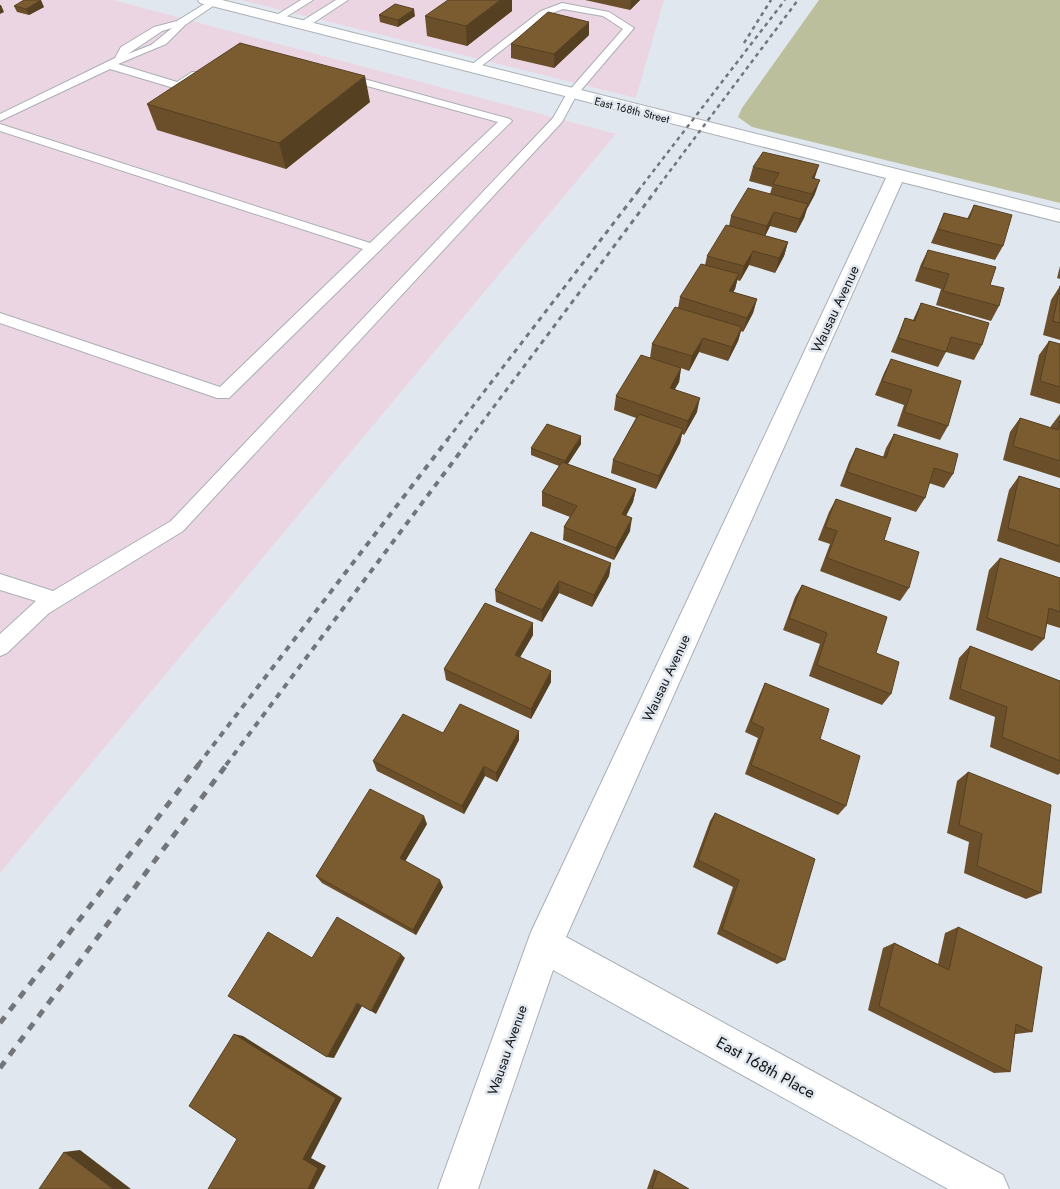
<svg xmlns="http://www.w3.org/2000/svg" width="1060" height="1189" font-family="Jost,sans-serif">
  <style>
    .industrial { fill: #ebd5e3 }
    .green { fill: #bcbf9c }
    .lines { fill: none; stroke-linecap: round; stroke-linejoin: round }
    .service-casing { stroke: #a9afb5; stroke-width: 2 }
    .minor-casing { stroke: #a9afb5; stroke-width: 2 }
    .service { fill: #fff; fill-rule: evenodd }
    .minor { fill: #fff; fill-rule: evenodd }
    .rail-far3 { stroke: #72767a; stroke-width: 2.5; stroke-dasharray: 4 4; stroke-linecap: butt }
    .rail-far2 { stroke: #72767a; stroke-width: 3; stroke-dasharray: 5 5; stroke-linecap: butt }
    .rail-far1 { stroke: #72767a; stroke-width: 4; stroke-dasharray: 6 6; stroke-linecap: butt }
    .rail { stroke: #72767a; stroke-width: 5; stroke-dasharray: 8 8; stroke-linecap: butt }
    .wall { fill: #6a4f2a }
    .shaded-wall { fill: #564022 }
    .building { fill: #7b5c31; stroke: #564022 }
    .labels { text-anchor: middle; stroke-width: 5; stroke-linejoin: round; paint-order: stroke }
    .far-street-label { font-size: 11px; fill: #131517; stroke: #e1e7ee }
    .street-label { font-size: 14px; fill: #131517; stroke: #e1e7ee }
    .near-street-label { font-size: 16px; fill: #131517; stroke: #e1e7ee }
  </style>
  <rect width="100%" height="100%" fill="#e1e7ee"/>
  <path class="industrial" d="M 0,0 L 113,0 L 616,134 L 0,873 Z
    M 241,0 L 664,0 L 636,98 Z"/>
  <path class="green" d="M 819,0 L 1060,0 L 1060,203 L 752,127 L 738,117 L 742,108 Z"/>
  <g class="lines">
    <g class="service-casing">
      <path id="service" d="M 211,0 L 219,2 L 185,25 L 166,44 L 118,64 L 177,82 L 192,72 L 200,72 L 200,76 L 182,88 L 174,88 L 110,69 L 0,121 L 0,114 L 115,58 L 121,47 L 154,27 L 177,21 ZM 172,28 L 151,45 L 128,54 L 162,31 Z
        M 301,0 L 313,0 L 281,20 L 275,20 L 275,16 Z
        M 336,0 L 348,0 L 307,27 L 299,27 L 299,23 Z
        M 562,3 L 609,12 L 634,28 L 576,96 L 562,122 L 183,531 L 49,613 L 7,653 L 0,656 L 0,634 L 36,601 L 0,590 L 0,574 L 53,591 L 171,521 L 553,118 L 567,93 L 623,29 L 603,16 L 563,9 L 547,15 L 475,71 L 467,71 L 466,69 L 541,11 Z
        M 342,73 L 510,119 L 512,121 L 229,398 L 217,398 L 0,323 L 0,313 L 220,387 L 363,249 L 0,131 L 0,124 L 370,243 L 498,122 L 338,78 L 338,74 Z"/>
    </g>
    <g class="minor-casing">
      <path id="minor" d="M 198,0 L 222,0 L 1060,210 L 1060,222 L 902,182 L 566,937 L 1003,1175 L 1009,1189 L 948,1189 L 553,970 L 478,1189 L 438,1189 L 531,932 L 886,178 L 200,3 Z"/>
    </g>
    <use href="#service" class="service"/>
    <use href="#minor" class="minor"/>
    <path class="rail-far3" d="M 744,43 L 771,0
      M 638,191 L 785,0
      M 655,191 L 798,0"/>
    <path class="rail-far2" d="M 447,440 L 639,190
      M 469,440 L 656,190"/>
    <path class="rail-far1" d="M 198,765 L 448,439
      M 226,765 L 470,439"/>
    <path class="rail" d="M 0,1023 L 199,764
      M 0,1068 L 227,764"/>
  </g>
  <path class="wall" d="M 585,0 L 640,0 L 630,10 Z
    M 14,6 L 44,7 L 29,15 L 17,12 Z
    M 512,11 L 467,46 L 427,36 L 425,16 Z
    M 379,15 L 415,16 L 398,27 L 380,22 Z
    M 589,35 L 554,68 L 511,58 L 511,44 Z
    M 370,102 L 286,169 L 157,130 L 147,104 Z
    M 753,167 L 815,178 L 815,194 L 807,209 L 804,218 L 796,233 L 770,226 L 765,236 L 788,242 L 784,256 L 775,273 L 749,265 L 740,281 L 737,280 L 735,289 L 733,292 L 757,299 L 753,313 L 743,332 L 741,331 L 738,341 L 728,361 L 699,352 L 689,371 L 681,368 L 679,382 L 675,389 L 697,412 L 684,435 L 682,434 L 680,443 L 656,489 L 611,473 L 613,460 L 636,418 L 614,410 L 616,396 L 650,358 L 652,344 L 678,308 L 680,297 L 705,265 L 707,256 L 729,226 L 731,216 L 770,194 L 772,187 L 749,181 Z
    M 974,205 L 1003,246 L 995,260 L 931,243 L 944,213 L 967,219 Z
    M 928,250 L 990,285 L 999,306 L 991,321 L 936,305 L 941,289 L 915,281 L 921,264 Z
    M 1060,266 L 1060,279 L 1057,278 Z
    M 1060,286 L 1060,340 L 1043,335 L 1051,300 Z
    M 921,303 L 982,345 L 974,360 L 946,352 L 938,367 L 891,352 L 899,333 L 905,318 L 913,320 Z
    M 1049,341 L 1060,344 L 1060,404 L 1030,395 L 1039,355 Z
    M 891,359 L 948,426 L 940,440 L 897,426 L 904,405 L 875,395 L 884,373 Z
    M 1060,414 L 1060,478 L 1003,460 L 1010,432 L 1020,418 L 1050,428 L 1051,426 Z
    M 894,434 L 953,474 L 944,488 L 929,483 L 925,498 L 916,512 L 840,486 L 849,462 L 856,448 L 883,457 L 886,448 Z
    M 581,444 L 568,464 L 636,489 L 633,502 L 626,516 L 630,531 L 614,560 L 563,540 L 564,527 L 570,517 L 542,506 L 542,492 L 559,466 L 531,455 L 531,448 Z
    M 1019,476 L 1060,489 L 1060,563 L 997,541 L 1009,490 Z
    M 836,499 L 884,540 L 909,588 L 900,601 L 820,571 L 830,544 L 818,540 L 829,512 Z
    M 1000,558 L 1060,578 L 1060,628 L 1047,624 L 1044,639 L 1032,651 L 976,630 L 989,570 Z
    M 611,563 L 609,576 L 592,607 L 559,593 L 542,622 L 496,602 L 495,590 Z
    M 802,585 L 876,653 L 891,694 L 882,705 L 809,676 L 820,644 L 783,630 L 795,597 Z
    M 533,623 L 533,635 L 520,657 L 551,682 L 531,719 L 446,680 L 444,669 Z
    M 970,646 L 1060,681 L 1060,773 L 1058,775 L 990,747 L 995,717 L 949,699 L 959,658 Z
    M 765,683 L 820,739 L 846,806 L 838,815 L 745,774 L 758,738 L 745,732 L 760,694 Z
    M 443,733 L 519,740 L 497,782 L 485,776 L 464,814 L 377,771 L 373,761 Z
    M 968,772 L 1041,893 L 1026,899 L 964,873 L 969,842 L 947,833 L 957,781 Z
    M 715,813 L 785,960 L 777,964 L 717,934 L 733,887 L 693,867 L 710,821 Z
    M 427,824 L 405,861 L 443,887 L 416,935 L 322,883 L 316,876 Z
    M 958,927 L 1032,1032 L 1016,1034 L 1015,1034 L 1010,1072 L 994,1073 L 868,1010 L 883,948 L 894,943 L 938,964 L 945,933 Z
    M 654,1169 L 658,1171 L 689,1189 L 647,1189 Z"/>
  <path class="shaded-wall" d="M 41,0 L 44,7 L 29,15 L 26,9 Z
    M 500,0 L 512,0 L 512,11 L 467,46 L 466,26 Z
    M 631,0 L 640,0 L 630,10 Z
    M 0,5 L 1,5 L 4,12 L 0,14 Z
    M 414,9 L 415,16 L 398,27 L 398,20 Z
    M 589,22 L 589,35 L 554,68 L 554,54 Z
    M 365,76 L 370,102 L 286,169 L 279,143 Z
    M 819,165 L 814,180 L 812,178 Z
    M 820,180 L 815,194 L 807,209 L 812,194 Z
    M 808,204 L 804,218 L 796,233 L 800,219 Z
    M 774,212 L 770,226 L 763,240 L 767,226 Z
    M 788,242 L 784,256 L 775,273 L 779,258 Z
    M 753,251 L 749,265 L 740,281 L 744,266 Z
    M 739,274 L 735,289 L 726,305 L 729,291 Z
    M 757,299 L 753,313 L 743,332 L 747,318 Z
    M 742,327 L 738,341 L 728,361 L 732,347 Z
    M 703,338 L 699,352 L 689,371 L 692,356 Z
    M 681,368 L 679,382 L 667,402 L 670,388 Z
    M 700,398 L 697,412 L 684,435 L 688,421 Z
    M 683,429 L 680,443 L 656,489 L 659,476 Z
    M 581,436 L 581,444 L 565,468 L 565,461 Z
    M 636,489 L 633,502 L 620,527 L 622,514 Z
    M 632,518 L 630,531 L 614,560 L 616,548 Z
    M 611,563 L 609,576 L 592,607 L 594,595 Z
    M 559,581 L 559,593 L 542,622 L 542,610 Z
    M 533,623 L 533,635 L 515,666 L 515,655 Z
    M 551,671 L 551,682 L 531,719 L 531,709 Z
    M 519,731 L 519,740 L 497,782 L 496,773 Z
    M 484,766 L 485,776 L 464,814 L 462,806 Z
    M 424,816 L 427,824 L 403,865 L 400,858 Z
    M 440,880 L 443,887 L 416,935 L 413,930 Z
    M 401,954 L 405,958 L 376,1014 L 371,1011 Z
    M 357,1003 L 362,1006 L 334,1058 L 327,1057 Z
    M 234,1034 L 243,1036 L 342,1098 L 311,1158 L 326,1166 L 314,1189 L 308,1189 L 303,1159 Z
    M 80,1150 L 131,1189 L 113,1189 L 64,1152 Z"/>
  <path class="building" d="M 24,0 L 41,0 L 26,9 L 14,6 Z
    M 448,0 L 500,0 L 466,26 L 425,16 Z
    M 395,4 L 414,9 L 398,20 L 379,15 Z
    M 548,12 L 589,22 L 554,54 L 511,44 Z
    M 240,43 L 365,76 L 279,143 L 147,104 Z
    M 763,152 L 819,165 L 812,178 L 820,180 L 812,194 L 773,184 L 779,173 L 753,167 Z
    M 748,188 L 808,204 L 800,219 L 774,212 L 767,226 L 731,216 Z
    M 974,205 L 1012,215 L 1003,246 L 938,229 L 944,213 L 969,219 Z
    M 726,225 L 788,242 L 779,258 L 753,251 L 744,266 L 707,256 Z
    M 928,250 L 996,267 L 990,285 L 1004,288 L 999,306 L 943,291 L 949,274 L 922,267 Z
    M 701,264 L 739,274 L 729,291 L 757,299 L 747,318 L 680,297 Z
    M 1060,286 L 1060,323 L 1053,321 Z
    M 921,303 L 989,323 L 982,345 L 951,337 L 946,352 L 898,338 L 905,318 L 915,321 Z
    M 675,307 L 742,327 L 732,347 L 703,338 L 692,356 L 652,344 Z
    M 1049,341 L 1060,344 L 1060,387 L 1040,381 Z
    M 641,355 L 681,368 L 670,388 L 700,398 L 688,421 L 616,396 Z
    M 891,359 L 961,381 L 948,426 L 904,412 L 912,390 L 882,381 Z
    M 639,414 L 683,429 L 659,476 L 613,460 Z
    M 1020,418 L 1058,430 L 1060,420 L 1060,461 L 1013,446 Z
    M 547,424 L 581,436 L 565,461 L 531,448 Z
    M 894,434 L 958,454 L 953,474 L 934,468 L 925,498 L 847,472 L 856,448 L 886,458 Z
    M 562,462 L 636,489 L 622,514 L 632,518 L 616,548 L 564,527 L 577,506 L 542,492 Z
    M 1019,476 L 1060,489 L 1060,546 L 1008,528 Z
    M 836,499 L 891,518 L 884,540 L 919,552 L 909,588 L 827,558 L 837,531 L 825,527 Z
    M 531,532 L 611,563 L 594,595 L 559,581 L 542,610 L 495,590 Z
    M 1000,558 L 1060,578 L 1060,612 L 1049,608 L 1044,639 L 987,618 Z
    M 802,585 L 887,617 L 876,653 L 899,662 L 891,694 L 817,665 L 827,633 L 789,618 Z
    M 485,603 L 533,623 L 515,655 L 551,671 L 531,709 L 444,669 Z
    M 970,646 L 1060,681 L 1060,761 L 1002,737 L 1007,707 L 960,689 Z
    M 765,683 L 829,709 L 820,739 L 860,756 L 846,806 L 751,765 L 764,728 L 751,722 Z
    M 460,704 L 519,731 L 496,773 L 484,766 L 462,806 L 373,761 L 403,714 L 443,733 Z
    M 968,772 L 1051,805 L 1041,893 L 977,866 L 982,834 L 959,825 Z
    M 370,789 L 424,816 L 400,858 L 440,880 L 413,930 L 316,876 Z
    M 715,813 L 815,859 L 785,960 L 722,929 L 739,880 L 698,860 Z
    M 337,917 L 401,954 L 371,1011 L 357,1003 L 327,1057 L 228,996 L 268,932 L 312,958 Z
    M 958,927 L 1042,967 L 1032,1032 L 1016,1024 L 1010,1072 L 879,1006 L 894,943 L 949,970 Z
    M 234,1034 L 336,1098 L 303,1159 L 318,1168 L 308,1189 L 208,1189 L 237,1139 L 189,1106 Z
    M 64,1152 L 113,1189 L 39,1189 Z
    M 658,1171 L 689,1189 L 652,1189 Z"/>
  <g class="labels">
    <g class="far-street-label">
      <text transform="translate(632 110) rotate(14)" y="4">East 168th Street</text>
    </g>
    <g class="street-label">
      <text transform="translate(835 309) rotate(-65)" y="5">Wausau Avenue</text>
      <text transform="translate(666 678) rotate(-65)" y="5">Wausau Avenue</text>
      <text transform="translate(507 1050) rotate(-71)" y="5">Wausau Avenue</text>
    </g>
    <g class="near-street-label">
      <text transform="translate(766 1067) rotate(29)" y="6">East 168th Place</text>
    </g>
  </g>
</svg>
